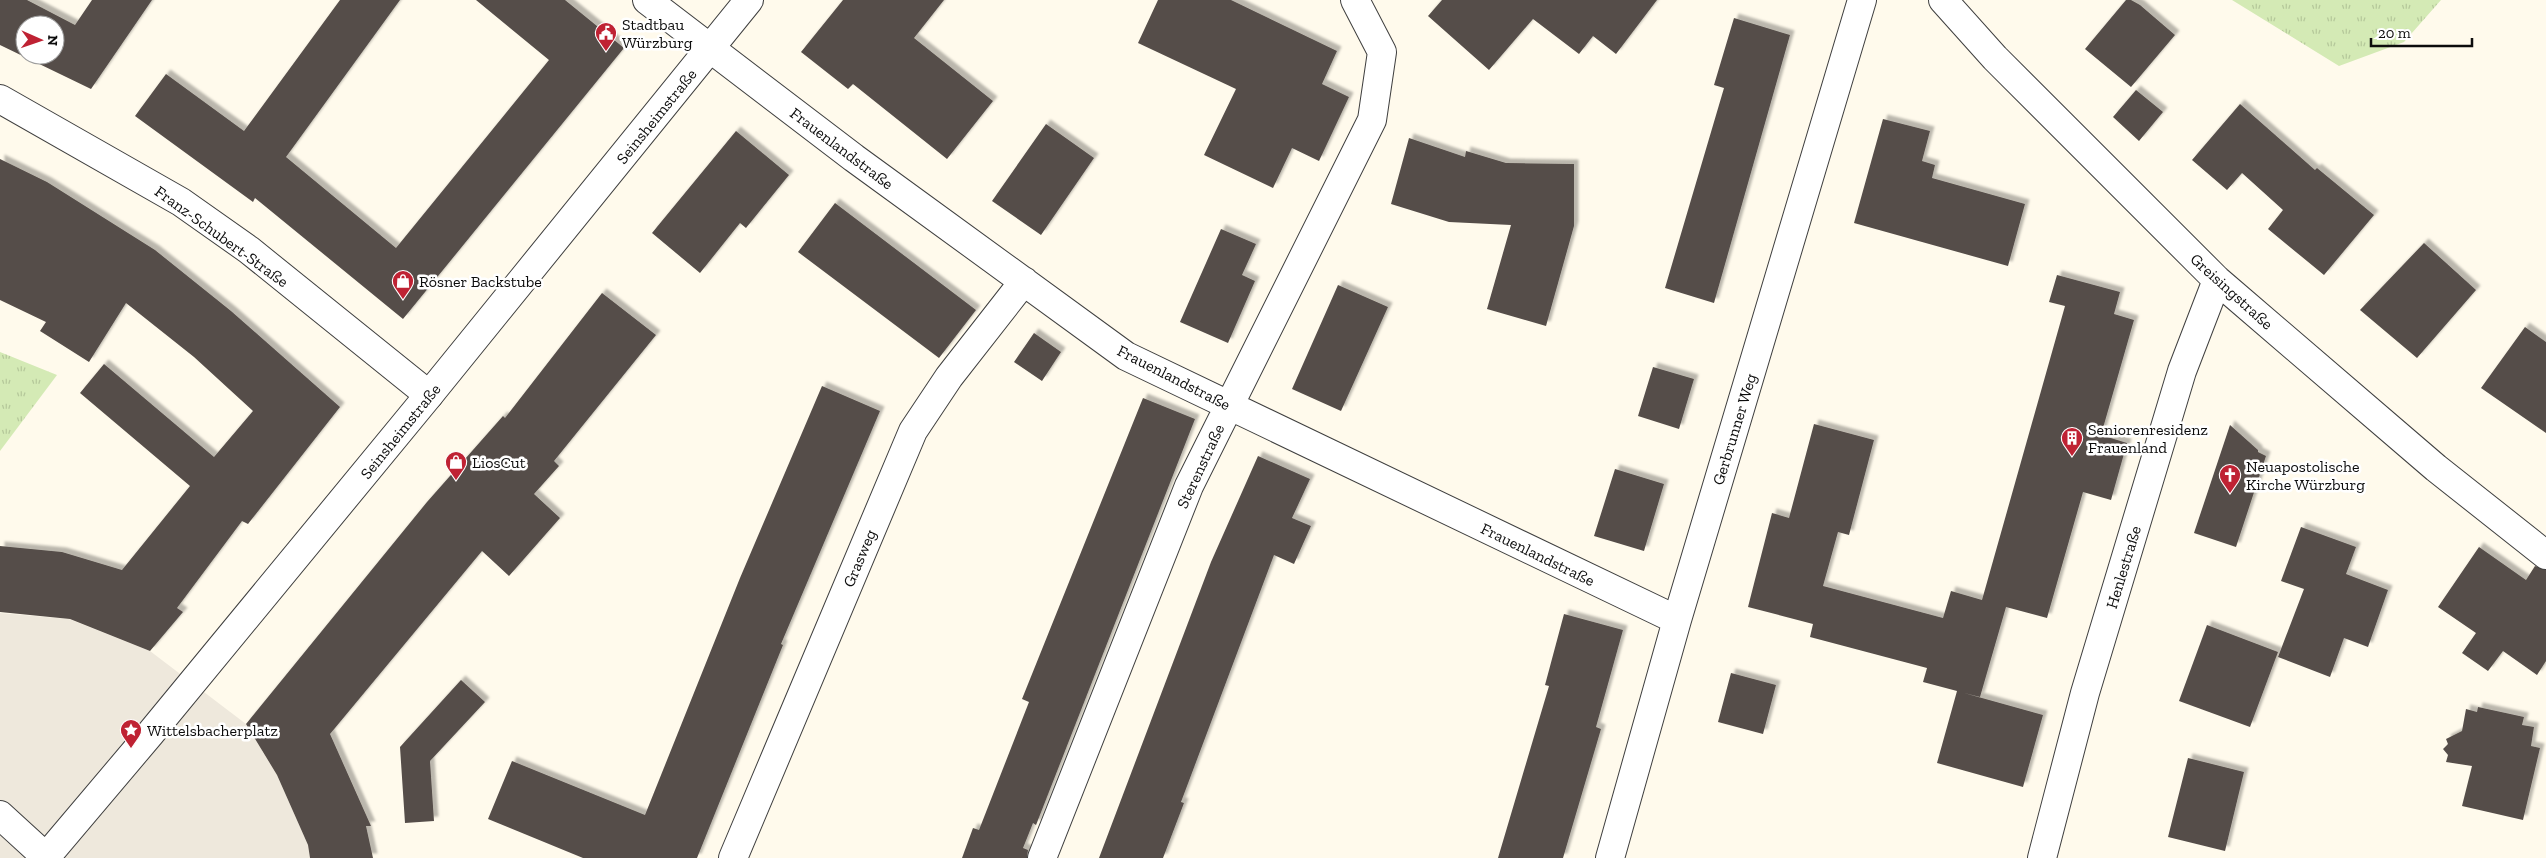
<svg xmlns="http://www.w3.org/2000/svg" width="2546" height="858" font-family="'Zilla Slab',serif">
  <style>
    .grass { fill: url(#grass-tufts) }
    .plaza { fill: #eee8dc }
    .building { fill: #554d49; fill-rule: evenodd; filter: url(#shadow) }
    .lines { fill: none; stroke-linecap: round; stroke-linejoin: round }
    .minor-casing { stroke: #3f3f3f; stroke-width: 30 }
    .tertiary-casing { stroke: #3f3f3f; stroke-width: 30 }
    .minor { stroke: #fff; stroke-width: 28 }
    .tertiary { stroke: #fff; stroke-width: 28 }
    .labels { text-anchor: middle; stroke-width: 5; stroke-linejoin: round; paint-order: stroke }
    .poi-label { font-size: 16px; fill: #0c0c0c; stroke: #fff; text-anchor: start }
    .street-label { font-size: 16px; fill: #0c0c0c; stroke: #fff }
  </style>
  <defs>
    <pattern id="grass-tufts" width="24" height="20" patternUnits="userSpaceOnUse" patternTransform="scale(1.25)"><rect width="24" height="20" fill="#d4eab5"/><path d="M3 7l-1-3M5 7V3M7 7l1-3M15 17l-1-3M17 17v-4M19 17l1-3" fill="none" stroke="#b5c89a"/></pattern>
    <filter id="shadow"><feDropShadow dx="4.5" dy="-4.5" stdDeviation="1" flood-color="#0004"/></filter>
  </defs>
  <rect width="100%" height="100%" fill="#fffaec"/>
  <path class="grass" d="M 2232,0 L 2441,0 L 2404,42 L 2339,66 Z
    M 0,352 L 57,375 L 0,451 Z"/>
  <path class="plaza" d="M 0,613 L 69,619 L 150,651 L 246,724 L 277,775 L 308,845 L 310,858 L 0,858 Z"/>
  <path class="building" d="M 0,0 L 27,0 L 75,25 L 92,0 L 152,0 L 91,89 L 0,45 ZM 25,25 L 55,25 L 55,55 L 25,55 Z
    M 340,0 L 400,0 L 286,157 L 396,248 L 549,60 L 476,0 L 565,0 L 624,48 L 403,319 L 255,198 L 253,202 L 135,116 L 166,74 L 244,131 Z
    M 843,0 L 944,0 L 914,38 L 993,101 L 947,159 L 853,84 L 848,89 L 801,52 Z
    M 1158,0 L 1231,0 L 1337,51 L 1322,84 L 1349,97 L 1319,161 L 1292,148 L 1273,188 L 1204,155 L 1236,89 L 1138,43 Z
    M 1442,0 L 1657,0 L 1616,54 L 1593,36 L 1579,54 L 1533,19 L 1489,70 L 1428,16 Z
    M 2126,0 L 2131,0 L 2140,5 L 2175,35 L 2131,87 L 2085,49 Z
    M 1734,18 L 1790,35 L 1714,303 L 1665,288 L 1724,88 L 1714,85 Z
    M 2136,90 L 2163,112 L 2139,141 L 2113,117 Z
    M 2240,104 L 2315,170 L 2317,168 L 2374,215 L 2324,275 L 2268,229 L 2283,210 L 2242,173 L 2227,190 L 2192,160 Z
    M 1883,119 L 1930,131 L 1922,161 L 1935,165 L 1932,178 L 2025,204 L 2008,266 L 1854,223 Z
    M 1046,124 L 1094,158 L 1041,235 L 992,201 Z
    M 736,131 L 789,175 L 746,228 L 740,223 L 700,273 L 652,233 Z
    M 1409,138 L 1465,157 L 1466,151 L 1506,163 L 1574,164 L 1574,226 L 1546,326 L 1487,309 L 1511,225 L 1449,222 L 1391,204 Z
    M 0,159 L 47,182 L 155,250 L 231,311 L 340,407 L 248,524 L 242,521 L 177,608 L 183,612 L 150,651 L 70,619 L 0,612 L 0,546 L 62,552 L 122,570 L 190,486 L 80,393 L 104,364 L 214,457 L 253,411 L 194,357 L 126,303 L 89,362 L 40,331 L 46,322 L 0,300 Z
    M 835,203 L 976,310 L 939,358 L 798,252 Z
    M 1221,229 L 1256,244 L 1242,275 L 1255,281 L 1228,343 L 1180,322 Z
    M 2424,243 L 2476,290 L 2417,358 L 2360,310 Z
    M 2057,275 L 2120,292 L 2114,314 L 2134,320 L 2101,435 L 2127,443 L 2111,500 L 2083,492 L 2047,618 L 2006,607 L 1980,697 L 1964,693 L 2043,715 L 2023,787 L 1937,763 L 1957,691 L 1923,682 L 1927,668 L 1810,637 L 1813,624 L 1748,607 L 1772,513 L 1789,518 L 1814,424 L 1874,440 L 1849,535 L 1838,532 L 1823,586 L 1943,618 L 1951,591 L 1982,600 L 2065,306 L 2049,302 Z
    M 1338,285 L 1388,307 L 1341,411 L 1292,389 Z
    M 602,293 L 656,335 L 554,461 L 559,466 L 534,494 L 560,518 L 509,576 L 482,551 L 330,734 L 371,826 L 366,826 L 373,858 L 310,858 L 308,845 L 277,775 L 246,724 L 427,502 L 503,416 L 505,418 Z
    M 2525,327 L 2546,342 L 2546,433 L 2481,388 Z
    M 1034,333 L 1061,352 L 1042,381 L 1014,362 Z
    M 1653,367 L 1694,379 L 1679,429 L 1638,416 Z
    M 822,386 L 880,411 L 781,644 L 783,645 L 697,858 L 583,858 L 488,819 L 512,761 L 645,815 L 740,578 Z
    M 1143,398 L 1195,419 L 1036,825 L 1033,823 L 1023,848 L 1028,850 L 1027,858 L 962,858 L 973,828 L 979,830 L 1029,702 L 1022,699 Z
    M 2230,425 L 2258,450 L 2258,452 L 2266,456 L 2236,547 L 2194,533 Z
    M 1258,456 L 1310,479 L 1292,518 L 1311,526 L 1294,564 L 1274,555 L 1181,802 L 1184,803 L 1163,858 L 1099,858 L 1211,562 Z
    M 1615,469 L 1664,484 L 1644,551 L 1594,536 Z
    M 2301,527 L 2356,547 L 2346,574 L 2388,590 L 2368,647 L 2344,638 L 2330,677 L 2278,657 L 2304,589 L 2281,581 Z
    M 2479,547 L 2526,580 L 2535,566 L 2546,570 L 2546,661 L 2537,675 L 2503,651 L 2488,671 L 2462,653 L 2476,633 L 2438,607 Z
    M 1564,614 L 1623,630 L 1596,727 L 1601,729 L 1563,858 L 1498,858 L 1549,686 L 1545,685 Z
    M 2207,625 L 2278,652 L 2250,727 L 2179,701 Z
    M 1731,673 L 1776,685 L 1763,734 L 1718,722 Z
    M 461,680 L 485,702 L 430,761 L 434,821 L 405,823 L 400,747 Z
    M 2478,707 L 2524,717 L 2522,725 L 2534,727 L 2531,746 L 2540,748 L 2523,820 L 2462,806 L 2472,766 L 2446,762 L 2448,755 L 2443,749 L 2448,744 L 2446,739 L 2462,731 L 2466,709 L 2477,712 Z
    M 2188,758 L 2244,772 L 2225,851 L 2168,837 Z"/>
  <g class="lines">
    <g class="minor-casing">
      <path id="minor" d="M 647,0 L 854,158 L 1126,356 L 1677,620
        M 1943,0 L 1995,58 L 2217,280 L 2436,468 L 2546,555
        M 0,99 L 181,202 L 249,250 L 429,395
        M 733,858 L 913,431 L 949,377 L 1024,281
        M 1042,858 L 1189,486 L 1372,120 L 1382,52 L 1355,0
        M 1610,858 L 1677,620 L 1862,0
        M 2042,858 L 2085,693 L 2182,371 L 2217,280"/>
    </g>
    <g class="tertiary-casing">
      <path id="tertiary" d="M 0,815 L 47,858
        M 46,857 L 150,734 L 429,395 L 749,0"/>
    </g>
    <use href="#minor" class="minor"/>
    <use href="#tertiary" class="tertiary"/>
  </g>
  <defs>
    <g id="civic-pin" transform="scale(1.125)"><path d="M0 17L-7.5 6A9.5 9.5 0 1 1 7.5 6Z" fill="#bf2233" stroke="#fff"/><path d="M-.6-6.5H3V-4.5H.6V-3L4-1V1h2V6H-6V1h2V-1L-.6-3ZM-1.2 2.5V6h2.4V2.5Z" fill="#fff"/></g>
    <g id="shop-pin" transform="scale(1.125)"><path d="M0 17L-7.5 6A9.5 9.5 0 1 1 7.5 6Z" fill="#bf2233" stroke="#fff"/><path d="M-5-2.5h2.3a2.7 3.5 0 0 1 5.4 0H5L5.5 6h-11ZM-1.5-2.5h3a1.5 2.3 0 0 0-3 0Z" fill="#fff"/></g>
    <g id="building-pin" transform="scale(1.125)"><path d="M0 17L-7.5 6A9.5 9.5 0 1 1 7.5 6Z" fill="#bf2233" stroke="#fff"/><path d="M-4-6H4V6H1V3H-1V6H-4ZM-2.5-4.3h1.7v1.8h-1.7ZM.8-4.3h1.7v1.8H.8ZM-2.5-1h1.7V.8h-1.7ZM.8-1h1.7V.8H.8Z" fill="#fff"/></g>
    <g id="church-pin" transform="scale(1.125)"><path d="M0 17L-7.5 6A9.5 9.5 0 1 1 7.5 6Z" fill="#bf2233" stroke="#fff"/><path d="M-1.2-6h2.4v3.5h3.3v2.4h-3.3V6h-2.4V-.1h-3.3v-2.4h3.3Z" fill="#fff"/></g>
    <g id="sight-pin" transform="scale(1.125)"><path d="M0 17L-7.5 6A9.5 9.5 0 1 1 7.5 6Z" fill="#bf2233" stroke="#fff"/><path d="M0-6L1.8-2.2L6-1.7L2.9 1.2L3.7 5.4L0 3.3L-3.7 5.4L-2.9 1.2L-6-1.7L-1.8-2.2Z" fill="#fff"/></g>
  </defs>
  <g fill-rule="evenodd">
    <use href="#civic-pin" x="606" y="33"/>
    <use href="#shop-pin" x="403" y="281"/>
    <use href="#building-pin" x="2072" y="438"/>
    <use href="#shop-pin" x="456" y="462"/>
    <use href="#church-pin" x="2230" y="475"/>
    <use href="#sight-pin" x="131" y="730"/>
  </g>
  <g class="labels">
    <g class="poi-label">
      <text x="622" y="30">Stadtbau<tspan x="622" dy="18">Würzburg</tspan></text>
      <text x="419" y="287">Rösner Backstube</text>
      <text x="2088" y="435">Seniorenresidenz<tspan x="2088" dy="18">Frauenland</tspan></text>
      <text x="472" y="468">LiosCut</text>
      <text x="2246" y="472">Neuapostolische<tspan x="2246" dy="18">Kirche Würzburg</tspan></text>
      <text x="147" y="736">Wittelsbacherplatz</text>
    </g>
    <g class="street-label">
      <text transform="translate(656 116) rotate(-51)" y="6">Seinsheimstraße</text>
      <text transform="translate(842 148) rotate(37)" y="6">Frauenlandstraße</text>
      <text transform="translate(222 236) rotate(36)" y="6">Franz-Schubert-Straße</text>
      <text transform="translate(2232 291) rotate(42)" y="6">Greisingstraße</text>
      <text transform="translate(1174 377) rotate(27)" y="6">Frauenlandstraße</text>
      <text transform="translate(1734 429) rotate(-73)" y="6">Gerbrunner Weg</text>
      <text transform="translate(400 431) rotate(-51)" y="6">Seinsheimstraße</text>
      <text transform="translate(1200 466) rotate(-65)" y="6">Sterenstraße</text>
      <text transform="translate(1538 554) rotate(26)" y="6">Frauenlandstraße</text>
      <text transform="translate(859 558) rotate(-67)" y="6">Grasweg</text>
      <text transform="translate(2123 567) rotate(-73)" y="6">Henlestraße</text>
    </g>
  </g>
  <g transform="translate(40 40) rotate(92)"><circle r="24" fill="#ffffff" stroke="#9e9e9e"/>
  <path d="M0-4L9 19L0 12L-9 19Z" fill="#bf2233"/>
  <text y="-8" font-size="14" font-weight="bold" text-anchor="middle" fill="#0c0c0c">N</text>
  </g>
  <path d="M2371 38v8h101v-8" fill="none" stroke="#0c0c0c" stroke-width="2.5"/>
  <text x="2378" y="38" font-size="15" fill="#0c0c0c" stroke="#ffffff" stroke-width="4" paint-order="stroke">20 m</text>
</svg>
